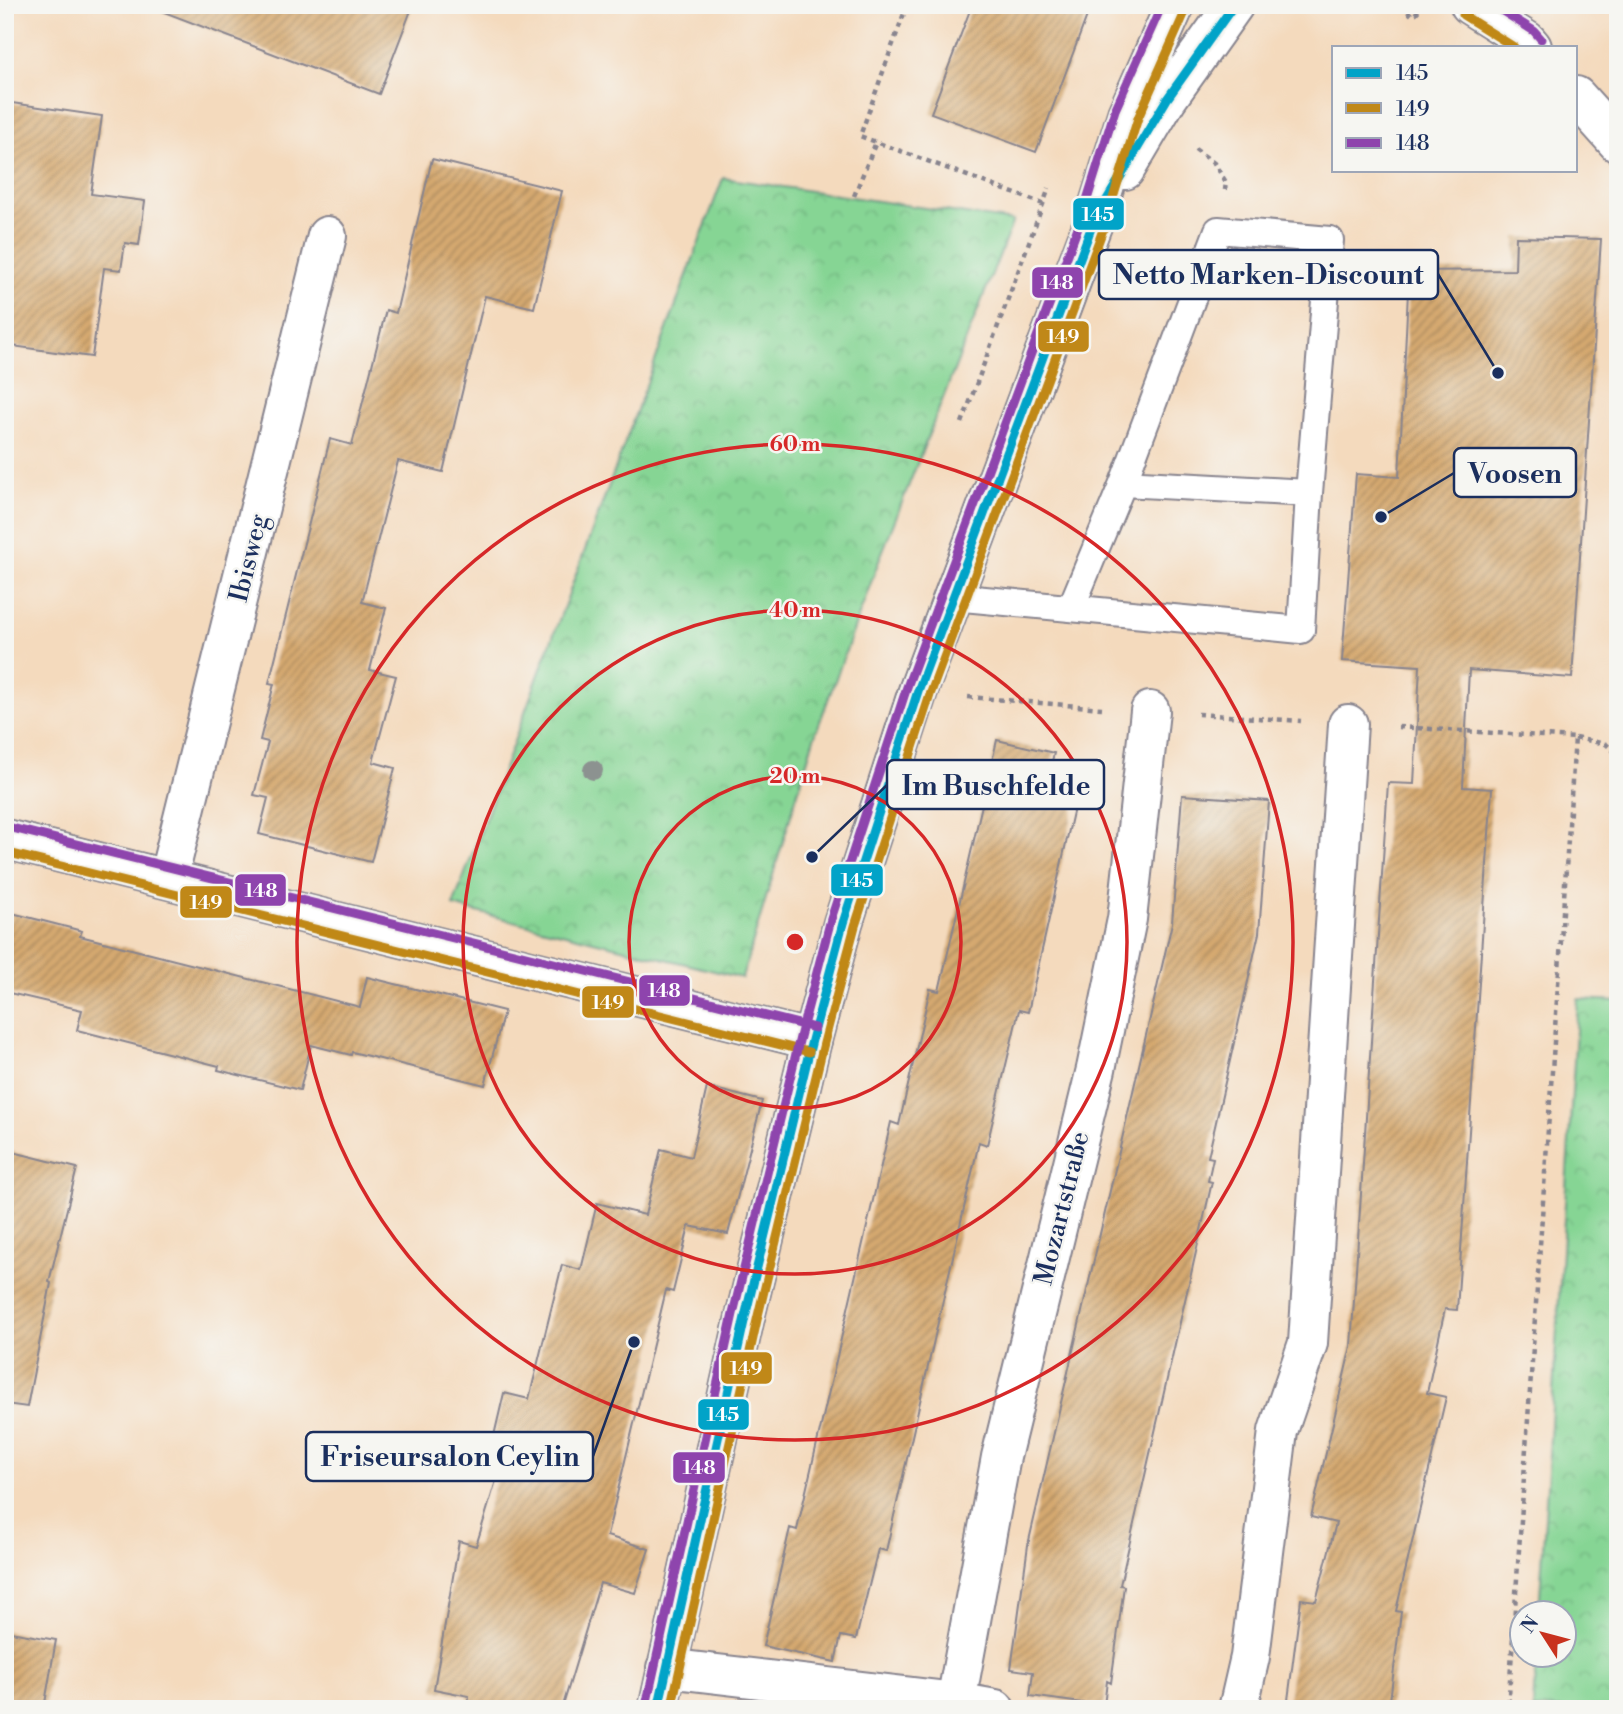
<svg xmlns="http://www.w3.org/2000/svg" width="1623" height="1714" font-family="'Libre Bodoni',serif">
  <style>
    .park { fill: url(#park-crowns); stroke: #508279; stroke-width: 2 }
    .building { fill: url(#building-hatch) }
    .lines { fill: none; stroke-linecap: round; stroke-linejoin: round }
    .lane-casing { stroke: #88848e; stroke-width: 30 }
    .street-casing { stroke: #88848e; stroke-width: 42 }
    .secondary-casing { stroke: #88848e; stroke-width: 42 }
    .path { stroke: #88848e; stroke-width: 4.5; stroke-dasharray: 5 5; stroke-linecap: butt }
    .lane { stroke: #fff; stroke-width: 26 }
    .street { stroke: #fff; stroke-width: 38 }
    .secondary { stroke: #fff; stroke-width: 38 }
    .bus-1-casing { stroke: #f6f6f2; stroke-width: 14 }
    .bus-2-casing { stroke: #f6f6f2; stroke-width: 14 }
    .bus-3-casing { stroke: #f6f6f2; stroke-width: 14 }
    .bus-1 { stroke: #01a3c8; stroke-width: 9 }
    .bus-2 { stroke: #c08818; stroke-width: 9 }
    .bus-3 { stroke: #8e44ad; stroke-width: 9 }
    .tree { fill: #8c9290 }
    .ring { fill: none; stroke: #d62828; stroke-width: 3.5 }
    .labels { text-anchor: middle; stroke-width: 5; stroke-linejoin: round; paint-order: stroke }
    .street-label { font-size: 26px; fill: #1b2f5e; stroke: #f6f6f2 }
    .centre { fill: #d62828; stroke: #f6f6f2; stroke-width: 3.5 }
    .ring-label { font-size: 21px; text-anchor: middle; font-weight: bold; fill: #d62828; stroke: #f6f6f2; stroke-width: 5; stroke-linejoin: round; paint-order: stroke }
    .leader { fill: none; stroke: #1b2f5e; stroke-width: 2.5 }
    .callout-dot { fill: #1b2f5e; stroke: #f6f6f2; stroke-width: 2.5 }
    .callout { fill: #f6f6f2; stroke: #1b2f5e; stroke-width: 2.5 }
    .callout-label { font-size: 28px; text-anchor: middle; font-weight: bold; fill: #1b2f5e }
    .line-badge { stroke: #f6f6f2; stroke-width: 2.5 }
    .badge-label { font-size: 19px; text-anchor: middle; font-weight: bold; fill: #fff }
  </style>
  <defs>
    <pattern id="park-crowns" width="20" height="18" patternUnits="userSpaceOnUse" patternTransform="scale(1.75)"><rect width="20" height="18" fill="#86d594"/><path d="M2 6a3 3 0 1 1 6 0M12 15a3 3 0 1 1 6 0" fill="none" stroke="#73b782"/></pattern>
    <pattern id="building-hatch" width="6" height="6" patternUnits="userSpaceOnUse" patternTransform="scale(1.75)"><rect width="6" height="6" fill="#d5a970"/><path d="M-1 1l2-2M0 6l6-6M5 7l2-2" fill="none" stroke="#ac8a5f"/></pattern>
  </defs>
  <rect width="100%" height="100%" fill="#f6f6f2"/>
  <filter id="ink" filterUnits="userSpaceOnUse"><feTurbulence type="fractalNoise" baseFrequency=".0143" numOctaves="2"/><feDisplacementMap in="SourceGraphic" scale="14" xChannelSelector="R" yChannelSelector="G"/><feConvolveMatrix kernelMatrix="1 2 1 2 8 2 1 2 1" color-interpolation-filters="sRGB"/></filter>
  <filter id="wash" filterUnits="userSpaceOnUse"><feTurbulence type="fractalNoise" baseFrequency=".00686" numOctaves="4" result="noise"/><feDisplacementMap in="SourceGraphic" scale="28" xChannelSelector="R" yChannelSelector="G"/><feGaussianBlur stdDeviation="1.57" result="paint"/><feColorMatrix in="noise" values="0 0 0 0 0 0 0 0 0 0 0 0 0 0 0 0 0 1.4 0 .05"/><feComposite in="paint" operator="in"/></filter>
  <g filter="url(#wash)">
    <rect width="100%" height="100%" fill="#f4dabd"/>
    <path class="park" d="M 723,178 L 1013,221 L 880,558 L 814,738 L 742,978 L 453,906 Z
      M 1578,999 L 1618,1001 L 1618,1709 L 1533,1709 L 1536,1655 L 1564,1654 L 1564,1612 L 1539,1612 Z"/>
    <g id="blocks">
      <path class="building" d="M 157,5 L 413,5 L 379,94 L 156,9 Z
        M 972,5 L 1091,5 L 1036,152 L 931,113 Z
        M 5,102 L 102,116 L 91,194 L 145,201 L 139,245 L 125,243 L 121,270 L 104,268 L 92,357 L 5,345 Z
        M 432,159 L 562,191 L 534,308 L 485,296 L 443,472 L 398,461 L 362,602 L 386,608 L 370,670 L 396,676 L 373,762 L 395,768 L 371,862 L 259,834 L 268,798 L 254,795 L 268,742 L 260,740 L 274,684 L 269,683 L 330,439 L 352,445 L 386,310 L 396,313 Z
        M 1516,237 L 1601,239 L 1572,678 L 1469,670 L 1463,787 L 1492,789 L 1457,1310 L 1445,1309 L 1427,1393 L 1446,1397 L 1396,1611 L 1401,1612 L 1389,1709 L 1323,1709 L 1323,1704 L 1288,1700 L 1301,1599 L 1316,1601 L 1336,1523 L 1311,1517 L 1351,1346 L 1388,783 L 1414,784 L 1420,666 L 1342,661 L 1356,474 L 1399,477 L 1409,271 L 1515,270 Z
        M 997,740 L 1054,753 L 1049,774 L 1080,781 L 1028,1012 L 1019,1010 L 987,1145 L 979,1142 L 886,1551 L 878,1549 L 856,1639 L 841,1636 L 835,1662 L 763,1646 L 790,1528 L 797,1530 L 891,1122 L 899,1125 L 930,989 L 939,991 Z
        M 1182,795 L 1269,801 L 1259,933 L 1208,1157 L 1213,1158 L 1208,1181 L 1212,1182 L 1120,1585 L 1124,1586 L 1111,1683 L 1107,1681 L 1104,1706 L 1030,1696 L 1033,1672 L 1011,1669 L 1028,1545 L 1172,923 Z
        M 12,913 L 82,931 L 80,936 L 360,1007 L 367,977 L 504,1011 L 485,1085 L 352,1052 L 351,1055 L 311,1045 L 300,1090 L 218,1070 L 219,1066 L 77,1030 L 82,1010 L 5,992 L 5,938 Z
        M 707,1087 L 762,1101 L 728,1234 L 689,1226 L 673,1292 L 666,1290 L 607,1536 L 649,1549 L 635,1593 L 600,1583 L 562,1709 L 467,1709 L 469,1696 L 434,1689 L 459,1541 L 476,1546 L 502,1461 L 489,1457 L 504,1393 L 529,1399 L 562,1265 L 581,1270 L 597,1203 L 645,1215 L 661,1149 L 691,1157 Z
        M 5,1150 L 77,1168 L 49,1282 L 51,1283 L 27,1407 L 5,1404 Z
        M 5,1631 L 56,1640 L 44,1709 L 5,1709 Z"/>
    </g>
  </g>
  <g filter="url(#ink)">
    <use href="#blocks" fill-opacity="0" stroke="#88848e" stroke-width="2"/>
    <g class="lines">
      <g class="lane-casing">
        <path id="lane" d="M 953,597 L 1301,630 L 1309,493 L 1330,240 L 1218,230 L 1123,483 L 1309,493
          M 1071,608 L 1123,483"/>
      </g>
      <g class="street-casing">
        <path id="street" d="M 1470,5 L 1527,41 L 1532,47
          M 1576,96 L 1618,143
          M 5,839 L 812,1040
          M 168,879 L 327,236
          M 666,1668 L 956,1702 L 995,1709
          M 956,1702 L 1001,1457 L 1096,1069 L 1127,919 L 1150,711
          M 1238,1709 L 1250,1657 L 1278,1431 L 1308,1343 L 1348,724"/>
      </g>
      <g class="secondary-casing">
        <path id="secondary" d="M 1125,170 L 1167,99 L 1234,5
          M 658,1709 L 745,1317 L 812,1040 L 843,923 L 918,691 L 1093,223 L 1127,114 L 1175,5"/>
      </g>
      <path class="path" d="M 907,5 L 860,136 L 1043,204
        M 1400,5 L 1413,16 L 1420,9
        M 1195,149 L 1214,163 L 1226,182 L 1225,190
        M 854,196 L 876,142
        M 962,423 L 1049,188
        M 968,697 L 1102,708
        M 1198,714 L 1301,721
        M 1398,727 L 1575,738 L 1508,1709
        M 1575,738 L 1606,744 L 1618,755"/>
      <use href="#lane" class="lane"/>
      <use href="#street" class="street"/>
      <use href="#secondary" class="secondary"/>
      <g class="bus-1-casing">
        <path id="bus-1" d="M 658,1709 L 745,1317 L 812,1040 L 843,923 L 918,691 L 1093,223 L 1167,99 L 1234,5"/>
      </g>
      <g class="bus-2-casing">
        <path id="bus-2" d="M 1463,15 L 1514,47
          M 5,852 L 809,1052
          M 671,1709 L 757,1320 L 824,1043 L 855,926 L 930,695 L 1104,227 L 1138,118 L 1186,10"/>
      </g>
      <g class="bus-3-casing">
        <path id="bus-3" d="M 1493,5 L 1534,31 L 1541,39
          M 8,827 L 815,1028
          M 646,1706 L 733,1314 L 800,1037 L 831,919 L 907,687 L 1081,219 L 1115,110 L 1162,5"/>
      </g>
      <use href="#bus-1" class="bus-1"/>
      <use href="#bus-2" class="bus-2"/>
      <use href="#bus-3" class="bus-3"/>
    </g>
    <circle class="tree" cx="593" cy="770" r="10"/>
  </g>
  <g class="ring">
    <circle cx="795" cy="942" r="166"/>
    <circle cx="795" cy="942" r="332"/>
    <circle cx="795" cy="942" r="498"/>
  </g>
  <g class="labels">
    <g class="street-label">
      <text transform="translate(248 558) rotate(-76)" y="9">Ibisweg</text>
      <text transform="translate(1061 1208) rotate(-76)" y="9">Mozartstraße</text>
    </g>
  </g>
  <circle cx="795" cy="942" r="10" class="centre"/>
  <g class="ring-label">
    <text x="795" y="451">60 m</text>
    <text x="795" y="617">40 m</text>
    <text x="795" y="783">20 m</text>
  </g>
  <path class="leader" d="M1498 373L1438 274M1381 517L1454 473M812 857L887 785M634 1342L593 1456"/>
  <g class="callout-dot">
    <circle cx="1498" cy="373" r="7"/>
    <circle cx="1381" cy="517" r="7"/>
    <circle cx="812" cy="857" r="7"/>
    <circle cx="634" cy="1342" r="7"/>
  </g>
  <g class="callout">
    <rect x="1099" y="250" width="339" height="49" rx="7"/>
    <rect x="1454" y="448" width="122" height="49" rx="7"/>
    <rect x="887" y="760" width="217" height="49" rx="7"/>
    <rect x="306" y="1432" width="287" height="49" rx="7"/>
  </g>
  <g class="callout-label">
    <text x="1268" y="284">Netto Marken-Discount</text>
    <text x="1515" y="483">Voosen</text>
    <text x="996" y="795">Im Buschfelde</text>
    <text x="450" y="1466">Friseursalon Ceylin</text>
  </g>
  <g class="line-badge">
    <rect x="1072" y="197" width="53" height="34" rx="7" fill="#01a3c8"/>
    <rect x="1031" y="266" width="53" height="33" rx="7" fill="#8e44ad"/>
    <rect x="1037" y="320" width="53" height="33" rx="7" fill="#c08818"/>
    <rect x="830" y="863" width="54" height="34" rx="7" fill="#01a3c8"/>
    <rect x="234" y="873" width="53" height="34" rx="7" fill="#8e44ad"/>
    <rect x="179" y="885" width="54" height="34" rx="7" fill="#c08818"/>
    <rect x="638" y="974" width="53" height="33" rx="7" fill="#8e44ad"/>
    <rect x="581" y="985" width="54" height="34" rx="7" fill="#c08818"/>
    <rect x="720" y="1351" width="53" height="34" rx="7" fill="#c08818"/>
    <rect x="697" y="1398" width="53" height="33" rx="7" fill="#01a3c8"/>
    <rect x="672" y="1451" width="54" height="33" rx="7" fill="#8e44ad"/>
  </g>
  <g class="badge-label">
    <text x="1098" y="221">145</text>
    <text x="1057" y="289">148</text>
    <text x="1063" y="343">149</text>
    <text x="857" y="887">145</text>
    <text x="261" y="897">148</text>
    <text x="206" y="909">149</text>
    <text x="664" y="997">148</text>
    <text x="608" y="1009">149</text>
    <text x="746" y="1375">149</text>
    <text x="723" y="1421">145</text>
    <text x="699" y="1474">148</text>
  </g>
  <rect width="1623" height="1714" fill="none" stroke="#f6f6f2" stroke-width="28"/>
  <rect x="1332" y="46" width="245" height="126" fill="#f6f6f2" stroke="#9ea6b7" stroke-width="2"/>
  <rect x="1346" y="68" width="35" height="10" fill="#01a3c8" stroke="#9ea6b7" stroke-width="2"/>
  <text x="1396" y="80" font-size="21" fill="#1b2f5e">145</text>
  <rect x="1346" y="103" width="35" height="10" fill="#c08818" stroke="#9ea6b7" stroke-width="2"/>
  <text x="1396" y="116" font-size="21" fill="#1b2f5e">149</text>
  <rect x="1346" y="138" width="35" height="10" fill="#8e44ad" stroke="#9ea6b7" stroke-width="2"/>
  <text x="1396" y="150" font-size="21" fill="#1b2f5e">148</text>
  <g transform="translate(1543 1634) rotate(306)"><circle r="33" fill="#f6f6f2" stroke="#9ea6b7" stroke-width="2"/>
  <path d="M0-5L12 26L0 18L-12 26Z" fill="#c8321e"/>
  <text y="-10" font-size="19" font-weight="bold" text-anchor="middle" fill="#1b2f5e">N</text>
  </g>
</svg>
